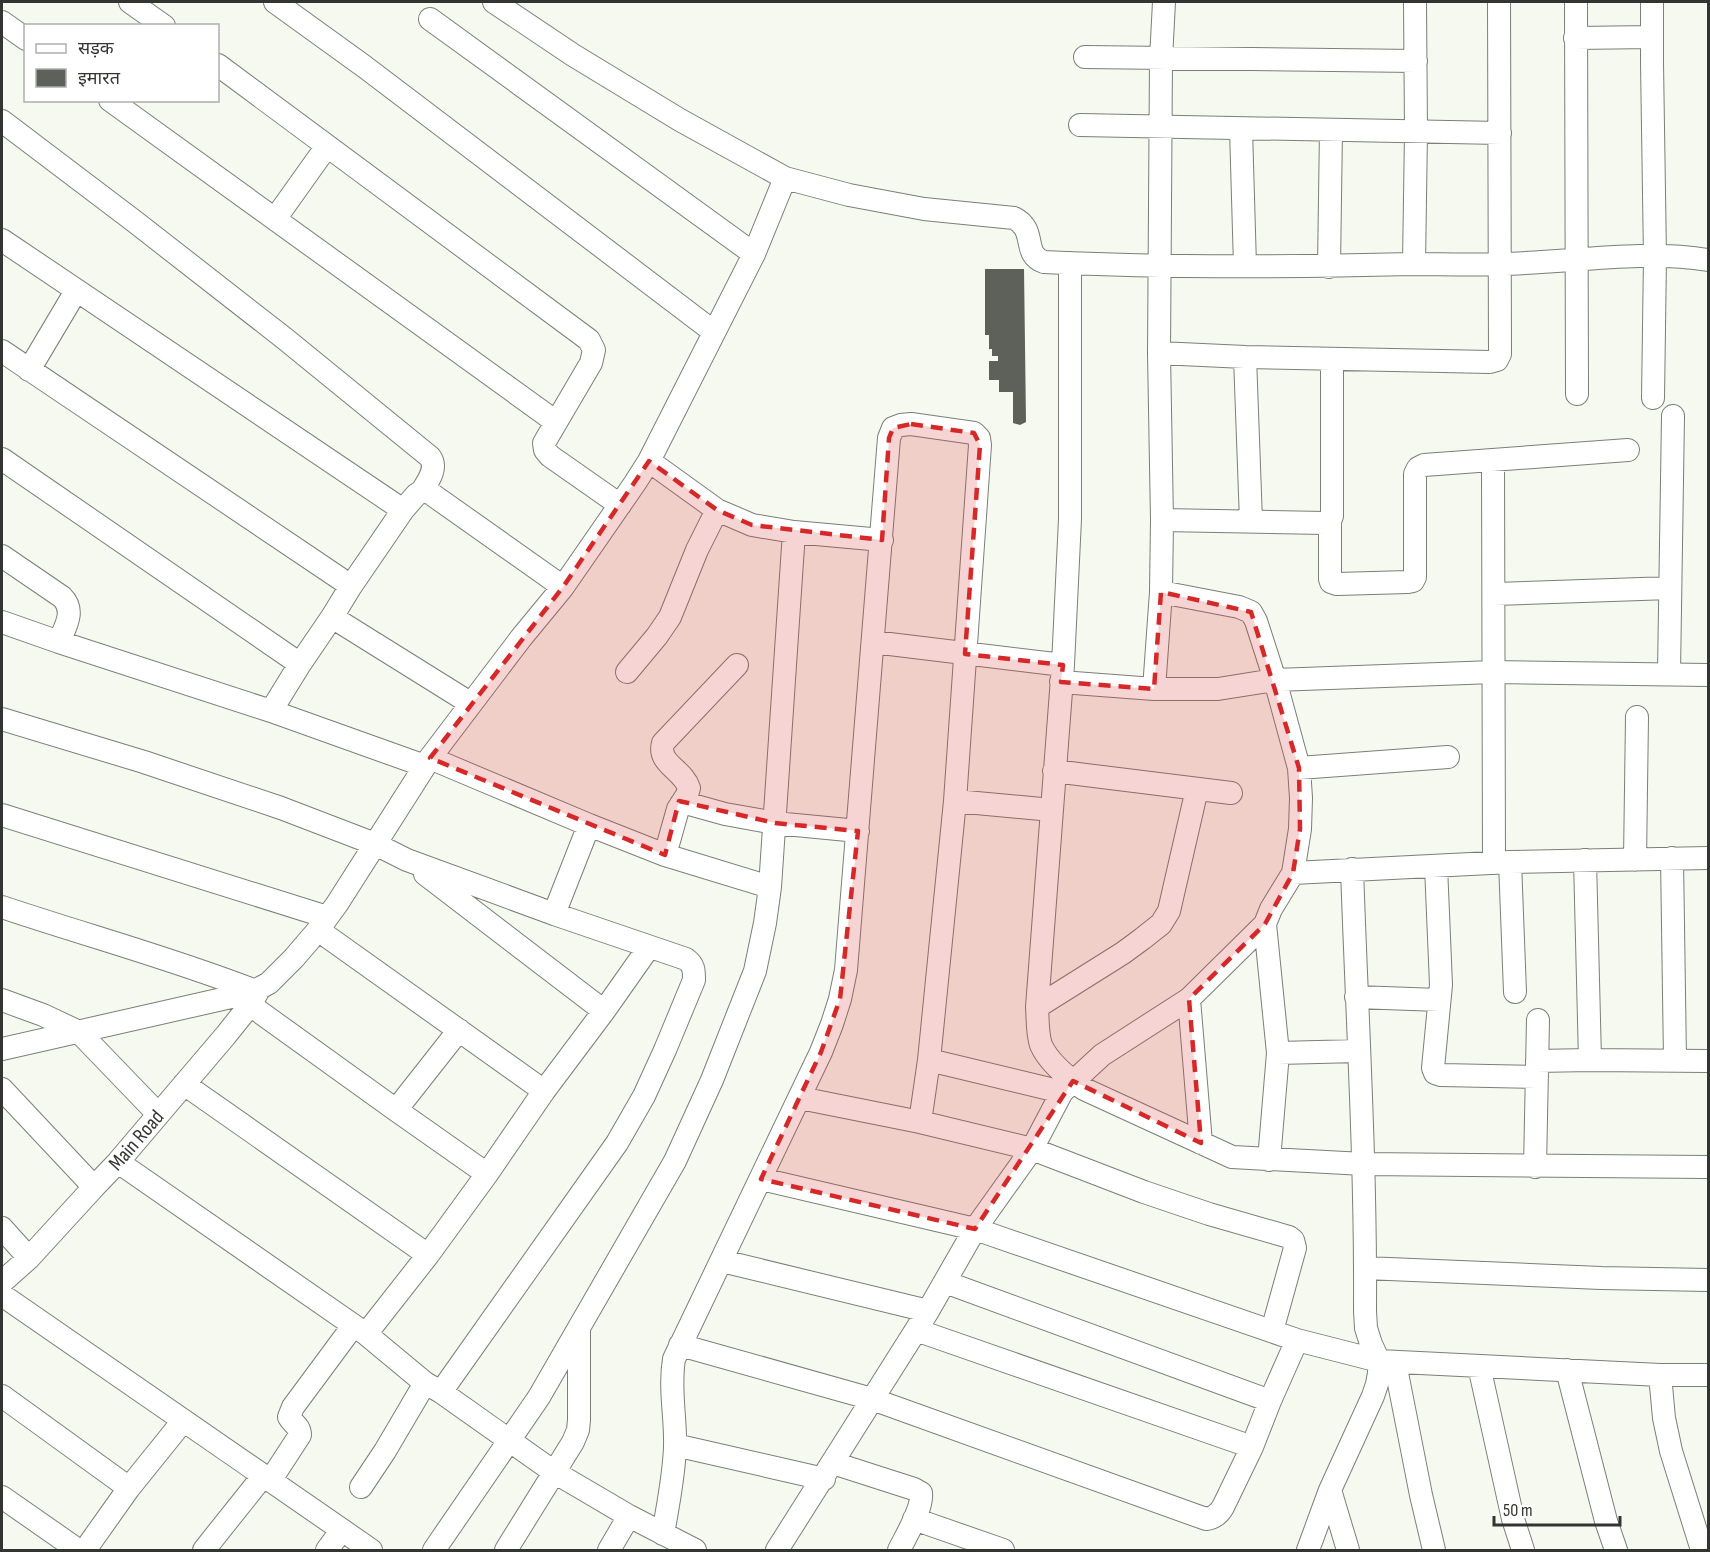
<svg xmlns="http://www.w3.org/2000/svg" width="1710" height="1552" font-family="'Sofia Sans Condensed','Noto Sans Devanagari',sans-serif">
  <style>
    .building { fill: #5d6159 }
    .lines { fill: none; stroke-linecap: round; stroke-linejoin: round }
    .minor-casing { stroke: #7b7f77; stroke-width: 24 }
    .minor { stroke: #fff; stroke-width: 22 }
    .marked { fill: #d62828; fill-opacity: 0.2; stroke: #d62828; stroke-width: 4.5; stroke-dasharray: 12 8; stroke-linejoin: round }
    .labels { text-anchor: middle; stroke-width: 6; stroke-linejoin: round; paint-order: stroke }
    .street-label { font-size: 21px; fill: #333532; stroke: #fff }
  </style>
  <rect width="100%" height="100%" fill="#f5f9f0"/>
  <path class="building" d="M 985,269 L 1024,269 L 1026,422 L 1020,425 L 1013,423 L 1013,392 L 999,392 L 999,380 L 989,380 L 989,361 L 998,361 L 998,356 L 992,356 L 992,349 L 989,349 L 989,335 L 985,335 Z"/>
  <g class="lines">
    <g class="minor-casing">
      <path id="minor" d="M 130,2 L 164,26
        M 275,2 L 365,67 L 714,332
        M 494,2 L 573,55 L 680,120 L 785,178 L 849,195 L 924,209 L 1014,218 C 1038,230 1021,254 1044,262 C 1166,268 1290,267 1413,264 C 1441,264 1470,265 1499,264 C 1568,263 1639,249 1708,260
        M 1576,2 L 1577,394
        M 1652,2 L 1652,63 L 1655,257 L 1653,398
        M 430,19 L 754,254
        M 2,22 L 26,39
        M 1575,38 L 1652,37
        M 1085,57 L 1416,61
        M 218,65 L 589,340 L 594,350 L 591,363 L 544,443 L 545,450 L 550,456 L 620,505
        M 110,100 L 556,422
        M 2,121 L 134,221 L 284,338 L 430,457 C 438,468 428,481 422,491
        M 1080,125 L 1500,133
        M 1241,129 L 1245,266
        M 275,219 L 327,146
        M 2,240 L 403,510
        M 1070,263 L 1070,519 L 1063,665 L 1037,1007 C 1038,1020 1037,1033 1041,1045 C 1049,1063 1068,1078 1084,1089 L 1232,1157 L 1364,1164 L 1708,1167
        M 1414,264 L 1416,132 L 1415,2
        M 1329,267 L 1331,130
        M 2,351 L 351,586
        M 1159,353 L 1245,357 L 1490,362 L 1497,360 L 1500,354 L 1499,2
        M 1245,357 L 1251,521
        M 29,370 L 76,291
        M 2,459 L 300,664
        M 1493,460 L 1494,863
        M 649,461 L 717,510 L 752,525 L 794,532 L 882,540
        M 1162,520 L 1325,523 L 1330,521 L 1332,516 L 1332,359
        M 1330,521 L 1330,579 L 1331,582 L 1337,584 L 1408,582 L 1413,581 L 1415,577 L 1415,474 L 1418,468 L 1424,465 L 1628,450
        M 2,556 L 62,597 C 76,611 65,627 59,642
        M 1495,594 L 1670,588
        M 332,617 L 470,703
        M 2,622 L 59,642 L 271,711 L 425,766
        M 873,642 L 1063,665
        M 627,672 L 657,636 L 670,617 L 697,550 L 717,510
        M 1669,673 L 1673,416
        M 1061,682 L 1154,689 L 1161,592 L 1162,520 L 1159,353 L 1161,59 L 1164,2
        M 1154,689 L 1218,689 L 1275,680 L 1494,672 L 1708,675
        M 271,711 L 300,664 L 332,617 L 351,586 L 403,510 L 416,495 L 422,491 L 430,493 L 563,587
        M 2,719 L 144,762 L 281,808 L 375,844 L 407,860 L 554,914 L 686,959 C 694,965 694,970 694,980 L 665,1050 L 644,1096 L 617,1143 L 441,1392
        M 430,758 L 589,825 L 665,855 L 770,887
        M 1299,768 L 1448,757
        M 1054,771 L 1231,793
        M 955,801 L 1052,810
        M 681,804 L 689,804 L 725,814 L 775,823 L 858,831
        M 2,815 L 327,917
        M 665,855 L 678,809 L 687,795 L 689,788 C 683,769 657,764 663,743 L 737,665
        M 1672,858 L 1675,1060
        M 1585,860 L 1590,1060
        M 1635,860 L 1637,717
        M 1510,862 L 1515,992
        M 1436,866 L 1441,985 L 1433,1068 L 1435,1073 L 1441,1075 L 1537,1077
        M 1293,873 L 1510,862 L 1708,858
        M 2,907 C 85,935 171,958 253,990
        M 554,914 L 589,825
        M 1265,924 L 1278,1053 L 1269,1160
        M 318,930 L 544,1091
        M 1356,997 L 1439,1000
        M 1189,999 L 1201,1143
        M 2,1000 L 43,1015 L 79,1032 L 158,1114
        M 250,1005 L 396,1110 L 487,1174
        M 1037,1007 L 1123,953 L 1142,939 L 1161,924 L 1169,911 L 1197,789
        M 604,1011 L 649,947
        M 2,1049 L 240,995 L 260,988 L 269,983 L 294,958 L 318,930 L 337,904 L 430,758 L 521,638 L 563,587 L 635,483 L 649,461 L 754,254 L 785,178
        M 1278,1053 L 1358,1051
        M 929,1060 L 1062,1092
        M 1537,1061 L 1590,1060 L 1708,1061
        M 184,1084 L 428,1255
        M 2,1089 L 94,1187
        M 800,1098 L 920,1122 L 1032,1149 L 1144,1192 L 1209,1214 L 1289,1237 L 1293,1240 L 1295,1248 L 1272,1331
        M 396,1110 L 459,1030
        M 118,1162 L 366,1334 L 425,1383 L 441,1392 L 554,1472 L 629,1516 L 695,1550
        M 1535,1167 L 1538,1020
        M 761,1179 L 975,1229 L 1297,1340 L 1379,1361 L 1660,1375 L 1708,1375
        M 2,1228 L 29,1258
        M 722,1261 L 928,1311
        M 1365,1268 L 1601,1278 L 1708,1280
        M 2,1282 L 29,1258 L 94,1187 L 118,1162 L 226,1035 L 250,1005 L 260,988
        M 945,1282 L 1270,1401
        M 2,1295 L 371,1550
        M 916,1330 L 1252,1447
        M 366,1334 L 428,1255 L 487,1174 L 544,1091 L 604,1011 L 425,874
        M 680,1345 L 872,1399 L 1206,1519 C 1214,1518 1219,1514 1223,1507 L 1252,1447 L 1270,1401 L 1297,1340
        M 1395,1363 L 1421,1495 L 1434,1550
        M 1479,1366 L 1513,1519 L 1523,1550
        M 1567,1370 L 1606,1521 L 1616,1550
        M 1660,1375 L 1664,1418 L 1671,1451 L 1702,1550
        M 2,1396 L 129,1488 L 85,1550
        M 675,1445 L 824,1479
        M 833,1463 L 914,1489 L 921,1493 C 923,1508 906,1536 899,1550
        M 270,1481 L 300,1435 C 300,1426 293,1424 289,1417 L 293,1407 L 353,1326
        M 361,1487 L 385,1451 L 425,1383
        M 129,1488 L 183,1421
        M 1330,1490 L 1348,1550
        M 2,1497 L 78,1550
        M 914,1519 L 1003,1550
        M 663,1534 C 668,1505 674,1476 675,1447 C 676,1417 669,1389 674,1359 L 821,1052 L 832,1024 L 840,999 L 846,970 L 889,438 L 893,428 L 901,425 L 911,424 L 974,433 L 979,438 L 980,445 L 955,801 L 929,1060 L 920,1122
        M 204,1550 L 263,1476
        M 327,1550 L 341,1531
        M 434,1550 L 539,1397 L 675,1161 L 712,1080 L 755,971 L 765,923 L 770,887 L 794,532
        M 506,1550 L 573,1442 L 578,1430 L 579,1420 L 579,1330
        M 609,1550 L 629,1516
        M 777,1550 L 928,1311 L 975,1229 L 1032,1149 L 1062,1092 L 1102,1055 L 1189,999 L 1265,924 L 1271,909 L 1293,873 L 1300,829 L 1301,798 L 1299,768 L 1275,680 L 1256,621 L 1251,612 L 1239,607 L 1161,592
        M 1308,1550 L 1330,1490 L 1373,1396 L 1377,1384 L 1379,1373 L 1379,1361 L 1371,1344 L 1366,1328 L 1365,1311 C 1366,1163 1357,1016 1352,869"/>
    </g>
    <use href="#minor" class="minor"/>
  </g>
  <path class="marked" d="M 911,424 L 974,433 L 980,445 L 965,654 L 1063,665 L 1061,682 L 1154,689 L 1161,592 L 1251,612 L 1299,768 L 1300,829 L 1293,873 L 1265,924 L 1189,999 L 1201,1143 L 1073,1081 L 975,1229 L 761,1179 L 821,1052 L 840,999 L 858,831 L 775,823 L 679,801 L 665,855 L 430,758 L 563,587 L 649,461 L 717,510 L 752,525 L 882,540 L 889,438 L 893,428 Z"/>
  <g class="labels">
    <g class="street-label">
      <text transform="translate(136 1140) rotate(-49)" y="7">Main Road</text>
    </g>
  </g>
  <rect width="1710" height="1552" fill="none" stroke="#333532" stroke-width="6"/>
  <rect x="24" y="24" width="195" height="78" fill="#ffffff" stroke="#adaead" stroke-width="1.5"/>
  <rect x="36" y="44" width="30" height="9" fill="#ffffff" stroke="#adaead" stroke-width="1.5"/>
  <text x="78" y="54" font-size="18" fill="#333532">सड़क</text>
  <rect x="36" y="69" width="30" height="18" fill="#5d6159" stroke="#adaead" stroke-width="1.5"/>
  <text x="78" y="84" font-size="18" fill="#333532">इमारत</text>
  <path d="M1494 1516v9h126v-9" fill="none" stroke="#333532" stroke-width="3"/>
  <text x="1503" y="1516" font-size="18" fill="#333532" stroke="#ffffff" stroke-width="4.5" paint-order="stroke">50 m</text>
</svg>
